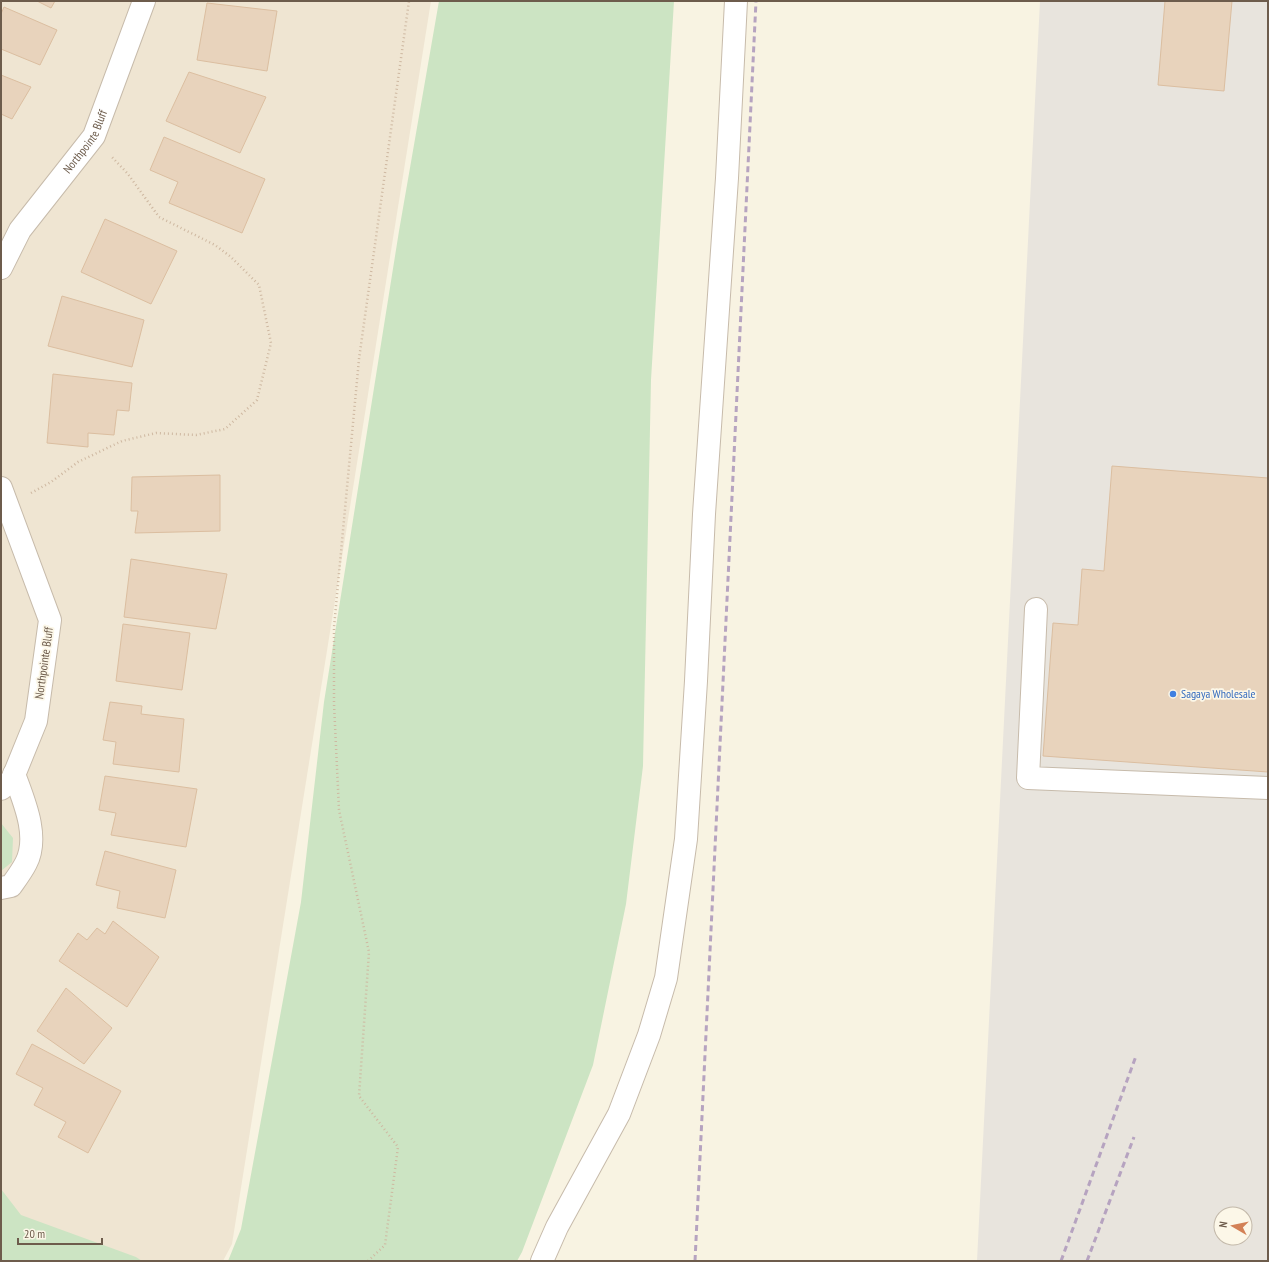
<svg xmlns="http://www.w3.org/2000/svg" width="1269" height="1262" font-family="'PT Sans Narrow',sans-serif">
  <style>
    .residential { fill: #efe5d2 }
    .industrial { fill: #e8e4dd; fill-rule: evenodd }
    .green { fill: #cce4c3 }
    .building { fill: #e8d3bc; stroke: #dbbea0 }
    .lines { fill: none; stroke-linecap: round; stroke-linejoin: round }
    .minor-casing { stroke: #c7bbab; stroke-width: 24 }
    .path { stroke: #ceb8a1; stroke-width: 2.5; stroke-dasharray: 1 3; stroke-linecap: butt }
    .minor { stroke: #fff; stroke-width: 22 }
    .rail { stroke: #b6a3c0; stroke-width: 3; stroke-dasharray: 6 4; stroke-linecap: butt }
    .shop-dot { fill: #3f7fe0; stroke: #fcf7e8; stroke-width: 1.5 }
    .labels { text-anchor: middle; stroke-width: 3.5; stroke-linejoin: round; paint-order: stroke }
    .street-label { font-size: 12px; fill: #6d5c4c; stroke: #fcf7e8 }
    .shop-label { font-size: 12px; fill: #366cbe; stroke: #fcf7e8; text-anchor: start }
  </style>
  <rect width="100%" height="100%" fill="#f8f3e2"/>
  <path class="residential" d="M 1,1 L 431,1 L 232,1244 L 223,1261 L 1,1261 Z"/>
  <path class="industrial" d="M 1040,1 L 1268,1 L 1268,1261 L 977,1261 ZM 1221,1214 L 1245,1214 L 1245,1238 L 1221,1238 Z"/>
  <path class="green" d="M 439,1 L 674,1 L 651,380 L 643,766 L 626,904 L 593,1065 L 522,1252 L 517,1261 L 228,1261 L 241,1229 L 301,902 L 324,702 L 399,231 Z
    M 1,823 L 13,838 L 12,862 L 1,871 Z
    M 1,1189 L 21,1215 L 136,1257 L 142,1261 L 1,1261 Z"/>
  <path class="building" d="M 37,1 L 55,1 L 51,8 Z
    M 1165,1 L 1232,1 L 1224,91 L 1158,85 Z
    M 207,3 L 277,11 L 267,71 L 197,60 Z
    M 4,7 L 57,30 L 40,65 L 1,49 L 1,14 Z
    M 189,72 L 266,97 L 240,153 L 166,121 Z
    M 1,75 L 31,87 L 12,119 L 1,114 Z
    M 164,137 L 265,179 L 242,233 L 169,203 L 178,182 L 150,170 Z
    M 105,219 L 177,251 L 151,304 L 81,272 Z
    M 62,296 L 144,320 L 132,367 L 48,346 Z
    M 53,374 L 132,383 L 129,411 L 117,410 L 114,435 L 88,433 L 88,447 L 47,443 Z
    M 1112,466 L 1268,478 L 1268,772 L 1043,756 L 1053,623 L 1078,625 L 1082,569 L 1104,571 Z
    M 220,475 L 220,531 L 135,533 L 138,511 L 131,511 L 132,477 Z
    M 131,559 L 227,574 L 216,629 L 124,617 Z
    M 123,624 L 190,633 L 182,690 L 116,681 Z
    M 110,702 L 142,706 L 141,714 L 184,719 L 179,772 L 113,764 L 116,742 L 103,740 Z
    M 105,776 L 197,789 L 186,847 L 111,835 L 116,813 L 99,810 Z
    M 105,851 L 176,870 L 165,918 L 117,908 L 120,891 L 96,885 Z
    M 113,921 L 159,957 L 127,1007 L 59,961 L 78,933 L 87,940 L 97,928 L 105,934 Z
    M 66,988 L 112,1028 L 84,1064 L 37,1031 Z
    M 32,1044 L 121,1091 L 88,1153 L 58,1137 L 66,1122 L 34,1105 L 43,1088 L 16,1074 Z"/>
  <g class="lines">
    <g class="minor-casing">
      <g id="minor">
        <path id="s1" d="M 1,268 L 20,230 L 94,136 L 144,1"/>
        <path d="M 1,488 L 50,620 L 36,721 L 12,780 L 1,789"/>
        <path d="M 1036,609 L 1028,778 L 1268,788"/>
        <path d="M 1,888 L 11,886 C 16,879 22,871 26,863 C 40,836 23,799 14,774"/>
        <path d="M 542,1261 L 557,1227 L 619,1114 L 649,1035 L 666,978 L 686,839 L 696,681 L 704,514 L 727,178 L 736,1"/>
      </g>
    </g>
    <path class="path" d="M 31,493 L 51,482 L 78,462 L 122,441 L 156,433 L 196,435 L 225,429 L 257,400 L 271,343 L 259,285 L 231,257 L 215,245 L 159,217 L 128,174 L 111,156
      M 368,1261 L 385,1245 L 398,1147 L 359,1096 L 369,952 L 339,810 L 334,704 L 334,627 L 359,359 L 409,1"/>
    <use href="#minor" class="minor"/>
    <path class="rail" d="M 695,1261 L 756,1
      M 1061,1261 L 1136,1056
      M 1087,1261 L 1134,1137"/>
  </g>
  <circle class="shop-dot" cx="1173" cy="694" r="4"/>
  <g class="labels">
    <g class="street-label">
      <text dy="4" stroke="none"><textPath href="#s1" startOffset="153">Northpointe Bluff</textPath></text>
      <text transform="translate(44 663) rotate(-82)" y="4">Northpointe Bluff</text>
    </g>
    <g class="shop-label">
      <text x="1181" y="698">Sagaya Wholesale</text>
    </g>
  </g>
  <rect width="1269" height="1262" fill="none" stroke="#6d5c4c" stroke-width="4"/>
  <g transform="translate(1233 1226) rotate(279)"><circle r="19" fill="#fcf7e8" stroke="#c3b9aa"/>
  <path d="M0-3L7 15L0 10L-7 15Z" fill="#d38156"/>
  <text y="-6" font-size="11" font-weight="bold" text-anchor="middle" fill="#6d5c4c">N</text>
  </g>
  <path d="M18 1238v6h84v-6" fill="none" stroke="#6d5c4c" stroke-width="2"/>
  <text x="24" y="1238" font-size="12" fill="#6d5c4c" stroke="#fcf7e8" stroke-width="3" paint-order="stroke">20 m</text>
</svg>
